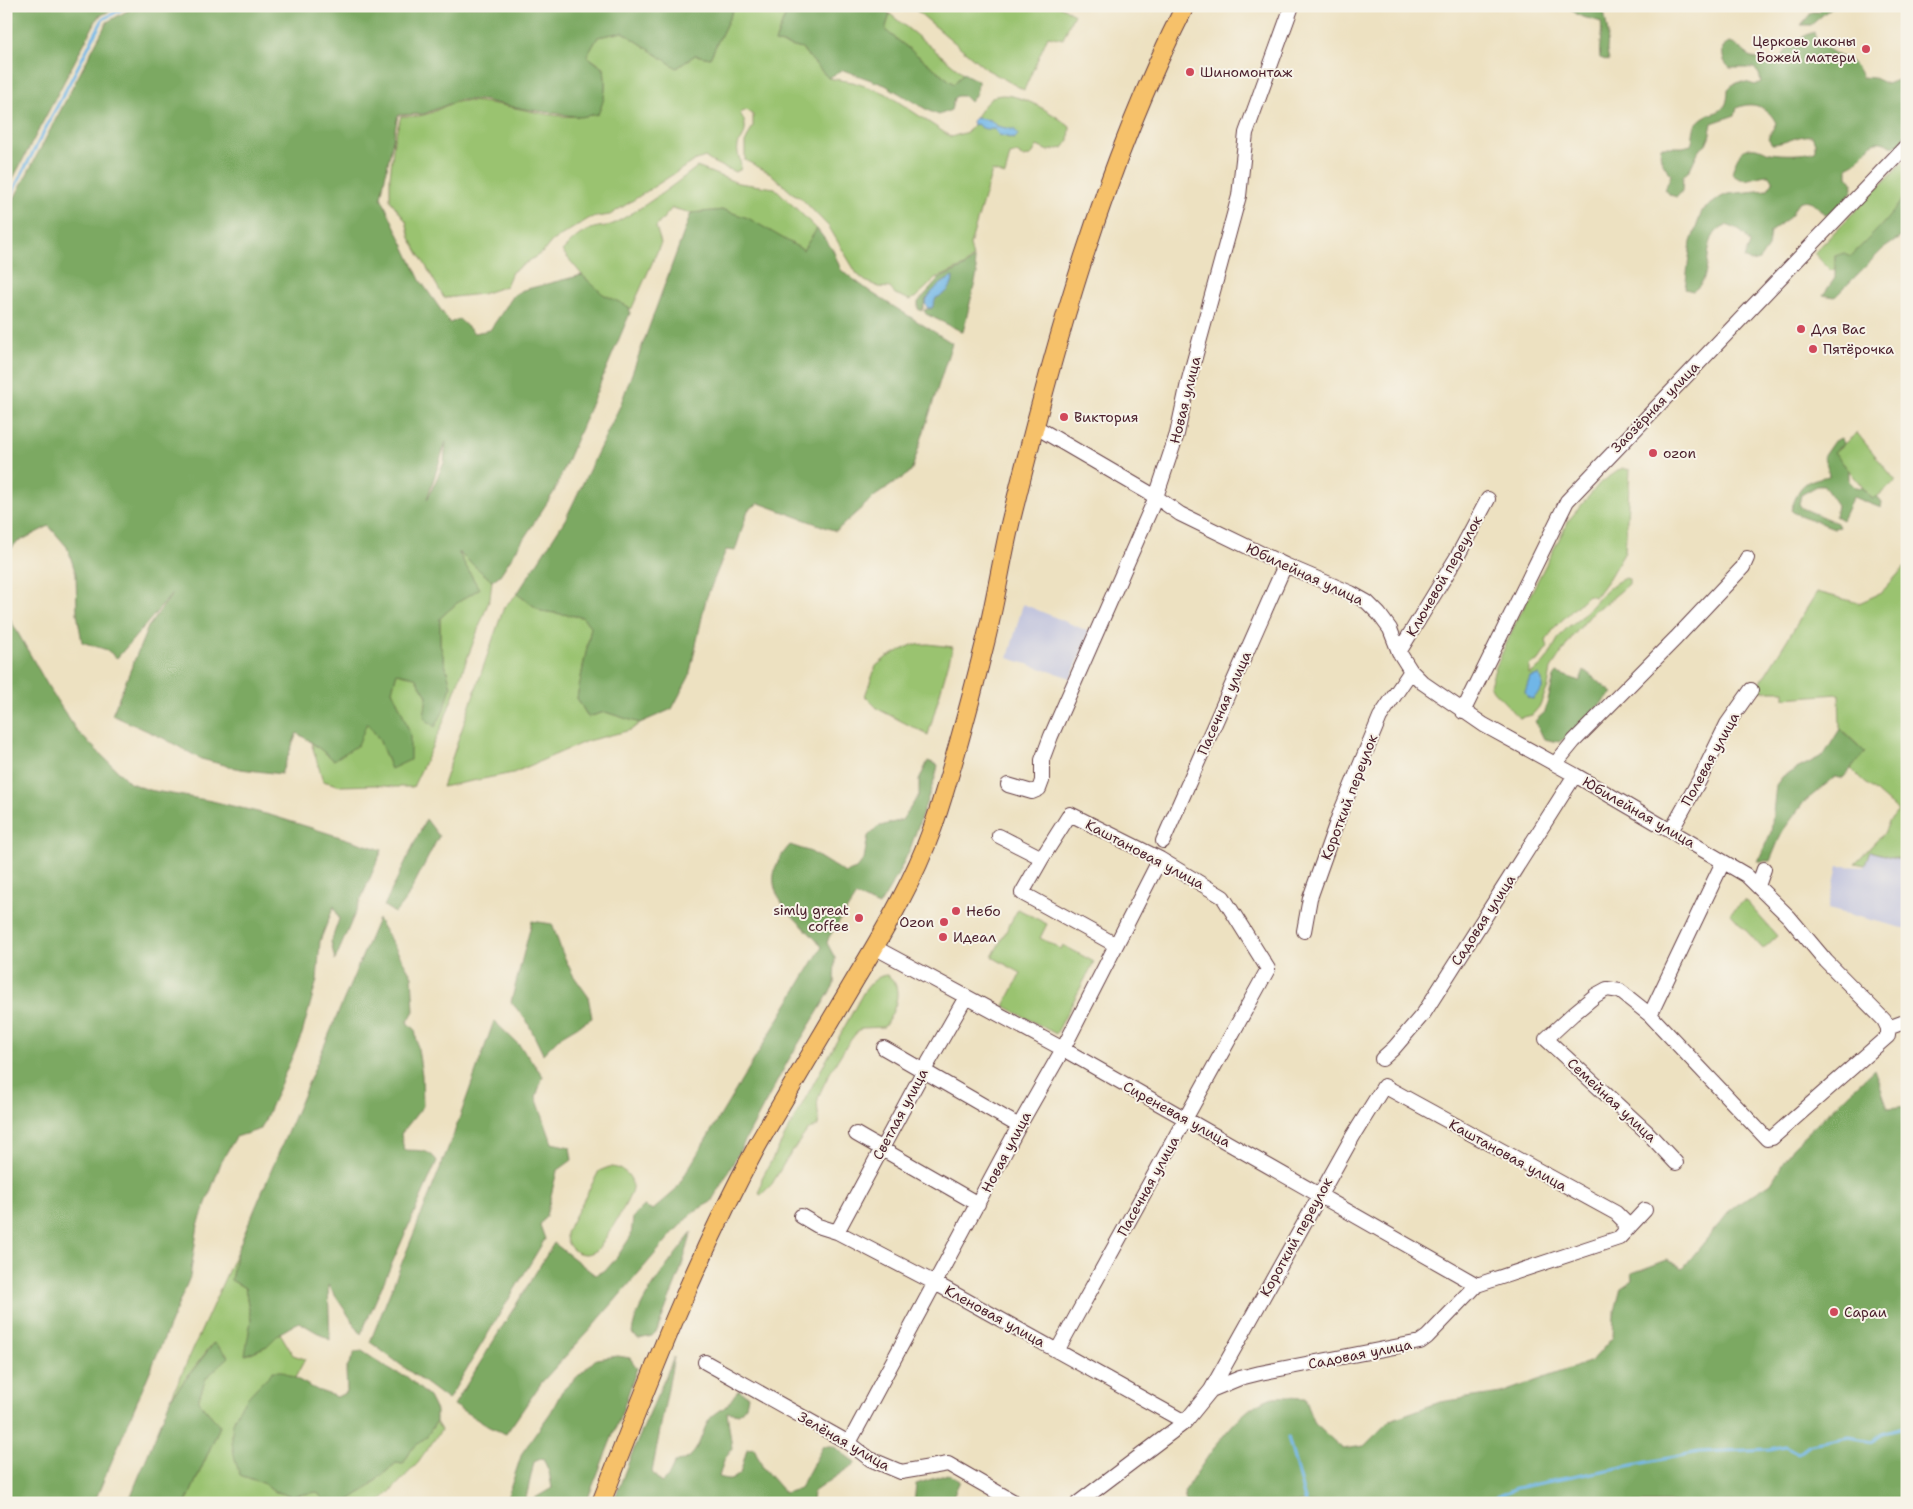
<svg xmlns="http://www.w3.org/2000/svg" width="1913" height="1509" font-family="'Shantell Sans',sans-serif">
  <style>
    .industrial { fill: #c0c2dd }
    .green { fill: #9ac36f; stroke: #72714d }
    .forest { fill: #7ba962; stroke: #626446; fill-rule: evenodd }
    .water { fill: #6fb6e7; stroke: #5c6a89 }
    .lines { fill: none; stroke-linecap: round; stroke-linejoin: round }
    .stream { stroke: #6fb6e7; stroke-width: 3 }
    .minor-casing { stroke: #623c42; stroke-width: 16 }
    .major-casing { stroke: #623c42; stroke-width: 20 }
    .minor { stroke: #fff; stroke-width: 14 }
    .major { stroke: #f6c16b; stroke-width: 18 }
    .poi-dot { fill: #d1495b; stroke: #f7f3e8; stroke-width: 2 }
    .labels { text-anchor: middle; stroke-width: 4; stroke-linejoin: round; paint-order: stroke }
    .poi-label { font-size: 14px; fill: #4a1f2b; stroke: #f7f3e8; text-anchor: start }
    .street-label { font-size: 14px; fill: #4a1f2b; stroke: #f7f3e8 }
  </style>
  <rect width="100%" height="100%" fill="#f7f3e8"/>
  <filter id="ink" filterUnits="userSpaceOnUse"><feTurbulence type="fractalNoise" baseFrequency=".02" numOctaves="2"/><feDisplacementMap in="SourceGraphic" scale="10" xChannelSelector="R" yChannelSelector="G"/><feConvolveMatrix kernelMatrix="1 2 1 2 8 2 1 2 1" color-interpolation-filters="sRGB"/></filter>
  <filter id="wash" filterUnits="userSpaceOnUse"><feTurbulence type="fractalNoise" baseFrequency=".0096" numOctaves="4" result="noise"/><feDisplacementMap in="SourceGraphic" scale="20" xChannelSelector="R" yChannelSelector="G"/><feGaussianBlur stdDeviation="1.12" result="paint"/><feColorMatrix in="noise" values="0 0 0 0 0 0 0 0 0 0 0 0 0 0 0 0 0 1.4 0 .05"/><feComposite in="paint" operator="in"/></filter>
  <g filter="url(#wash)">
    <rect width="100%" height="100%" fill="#ede1c1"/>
    <path class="industrial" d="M 1023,604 L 1088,631 L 1087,639 L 1071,678 L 1008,658 Z
      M 1869,850 L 1907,861 L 1907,929 L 1828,909 L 1838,866 L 1864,867 Z"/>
    <path class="green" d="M 735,6 L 789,6 L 775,42 L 802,49 L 828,78 L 853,82 L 885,93 L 951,137 L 967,132 L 973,125 L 977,124 L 994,129 L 999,134 L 1013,139 L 990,120 L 975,118 C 980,111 987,99 996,96 C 1016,90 1055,114 1070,127 L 1069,140 L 1063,148 L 1048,151 L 1037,146 L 1031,156 L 1022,157 L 1017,153 L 1010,155 L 1005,175 L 992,171 L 970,245 L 973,258 L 964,266 L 935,279 L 916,297 L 910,300 L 895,294 L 890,288 L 879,287 L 865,281 L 857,274 L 829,227 L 800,197 L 792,193 L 770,173 L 745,160 L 745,143 L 753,126 L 753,115 L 747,110 L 740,113 C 746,122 747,130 742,139 C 740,142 738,143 738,146 C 736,155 743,162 740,170 L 735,172 C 725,167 713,164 705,157 L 694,161 L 610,215 L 590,218 L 552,241 L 543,252 L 512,272 L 506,286 L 482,294 L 444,298 L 410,238 L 406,221 L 390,200 L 390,177 L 394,140 L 401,116 C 408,116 417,117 424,115 C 437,112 450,101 464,101 C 509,101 553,124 598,114 C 606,96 606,87 604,68 L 587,56 L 598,37 L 623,32 L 677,68 L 695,55 L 710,58 Z
      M 911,6 L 1060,6 L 1074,14 L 1063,39 L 1048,36 L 1024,90 L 986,69 Z
      M 890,14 L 963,73 L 954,84 L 885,30 Z
      M 1907,158 C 1907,168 1908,179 1907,190 C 1904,208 1864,242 1851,256 L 1835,256 L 1835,269 L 1831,271 L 1814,253 Z
      M 697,167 L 738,183 L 775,188 L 817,229 L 803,250 L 747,218 L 724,210 L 691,213 L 672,208 L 656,227 L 661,243 L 631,310 L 601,293 L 583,276 L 562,251 C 572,241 580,232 594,228 C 600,226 607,227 613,224 C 643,208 670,188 697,167 Z
      M 1857,433 L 1896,481 L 1873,500 L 1834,452 Z
      M 1622,468 L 1630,470 L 1625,551 L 1609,578 L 1595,597 L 1588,595 L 1555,627 L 1546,641 L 1548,647 L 1539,660 L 1529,665 L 1529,674 C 1552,663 1550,646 1565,630 C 1569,625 1575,623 1580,618 C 1593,605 1608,584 1625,578 L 1629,579 L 1629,584 L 1603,606 L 1595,610 L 1572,637 L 1551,669 L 1548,687 L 1539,707 L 1532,715 L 1520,718 C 1510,711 1513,711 1506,704 C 1499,696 1494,694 1490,685 L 1495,669 L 1516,622 L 1569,520 L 1599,484 Z
      M 457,551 L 492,581 L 490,598 L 441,728 L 413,787 L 394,787 L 375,785 L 341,786 L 323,781 L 311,742 L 334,760 L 367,722 L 379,739 L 391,769 L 402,712 L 392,690 L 397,673 L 415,677 L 427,696 L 424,718 L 451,687 L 440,644 L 440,618 L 457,603 L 479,589 Z
      M 1907,564 L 1907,861 L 1870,851 L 1865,865 L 1855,863 L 1884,833 L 1889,822 L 1898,811 L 1861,779 L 1851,769 L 1865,752 L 1840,728 L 1839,694 L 1784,698 L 1784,691 L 1755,691 L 1817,592 L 1859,603 L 1881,593 Z
      M 517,594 L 541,611 L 582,617 L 591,627 L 577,698 L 588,717 L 605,712 L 640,723 L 631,730 L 587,741 L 513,773 L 442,787 L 504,607 Z
      M 928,644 L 953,647 L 928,735 L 878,709 L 865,696 L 876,666 L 887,657 L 912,645 Z
      M 1745,900 L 1777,936 L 1763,949 L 1730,913 Z
      M 1018,909 L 1047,924 L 1040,938 L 1061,949 L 1063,945 L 1094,962 L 1056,1034 L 1004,1006 L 1021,973 L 992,957 Z
      M 887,975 C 906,987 894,1013 884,1027 L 862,1028 C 851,1034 821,1086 818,1099 C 816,1108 820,1117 818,1126 L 807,1131 L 786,1160 L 772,1184 L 761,1195 L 759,1194 L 762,1178 L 863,993 C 869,985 877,975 887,975 Z
      M 609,1167 C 621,1167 633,1174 632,1188 C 631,1199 605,1240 597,1250 C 583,1260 565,1250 566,1233 L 599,1171 Z
      M 237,1251 L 231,1280 L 245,1288 L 251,1320 L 246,1355 L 267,1346 L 280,1333 L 293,1355 L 305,1359 L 295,1378 L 282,1371 L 240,1475 L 263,1483 L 273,1491 L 292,1496 L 317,1492 L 326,1503 L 186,1503 L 220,1426 L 198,1401 L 206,1378 L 229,1356 L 213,1343 L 171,1398 Z
      M 436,1422 L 441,1430 L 418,1463 L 379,1503 L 345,1503 L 352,1497 L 364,1491 L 396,1463 L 403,1464 L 412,1449 L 427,1436 Z"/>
    <path class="forest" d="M 6,6 L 119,6 L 98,17 L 6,192 Z
      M 136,6 L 735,6 L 710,58 L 695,55 L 677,68 L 623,32 L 598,37 L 587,56 L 604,69 C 606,88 606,97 598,114 L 580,117 L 518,108 L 482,100 L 459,100 L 424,114 L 398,115 L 381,197 L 420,280 L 450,323 L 459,319 L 474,333 L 490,330 L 514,295 L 523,290 L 582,275 L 603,294 L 629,307 L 630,313 L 554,492 L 500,575 L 492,581 L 458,552 L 479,589 L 457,603 L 440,618 L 440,644 L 451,687 L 443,712 L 435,727 L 424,718 L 427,696 L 415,677 L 397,673 L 392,690 L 402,712 L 410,734 L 410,760 L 391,769 L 379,739 L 367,723 L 358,745 L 334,760 L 311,742 L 297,733 L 281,774 L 240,769 L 201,759 L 165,739 L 112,715 L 148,627 L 173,593 L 117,658 L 107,650 L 82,642 L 77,613 L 76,574 L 67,547 L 49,526 L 16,543 L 6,555 L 6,214 L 107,22 ZM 446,442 L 444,463 L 427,500 L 427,499 Z
      M 789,6 L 879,6 L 890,14 L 885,30 L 954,84 L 963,73 L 978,81 C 978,90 976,95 970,102 L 964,96 L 957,96 L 954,98 L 951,110 L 939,115 L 929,111 L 885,85 L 843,70 L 828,78 L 802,49 L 775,42 Z
      M 1570,6 L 1603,6 L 1608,33 L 1607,50 L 1609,61 L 1600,58 C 1598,45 1603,35 1601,22 C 1588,17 1576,19 1570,6 Z
      M 1823,6 L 1833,6 L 1811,25 L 1801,25 L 1812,12 L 1818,12 Z
      M 1814,32 L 1816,40 C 1822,44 1829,50 1836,54 C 1850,62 1855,60 1862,77 L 1874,78 L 1887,84 L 1907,76 L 1907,135 L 1899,144 L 1891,146 C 1866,131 1868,160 1848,166 L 1848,176 L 1853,183 L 1852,191 L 1848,198 L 1832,214 L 1824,214 C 1816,205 1811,197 1798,202 L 1791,216 L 1770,232 L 1768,247 L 1759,260 L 1751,262 L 1744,258 L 1750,244 C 1745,232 1738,229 1726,225 C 1697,237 1718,276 1693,291 L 1685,289 L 1691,242 L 1702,211 L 1721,197 L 1728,194 L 1767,190 L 1773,182 L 1769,175 C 1754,175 1746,186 1732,174 C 1735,160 1741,143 1760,149 C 1764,150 1767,153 1771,153 C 1783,155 1805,155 1815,151 L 1815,143 L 1812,136 C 1798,134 1786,144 1772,144 L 1768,138 L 1776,123 C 1769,108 1753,100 1737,108 L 1735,115 L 1712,123 L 1709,138 L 1706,145 L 1699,150 L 1689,171 L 1683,176 L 1682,191 L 1677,197 L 1670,195 L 1665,189 L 1671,175 C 1664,164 1658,160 1661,147 L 1683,147 L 1691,145 C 1694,137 1692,128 1697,123 C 1711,106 1728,121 1728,89 C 1736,80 1744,81 1755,85 L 1761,82 L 1759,74 L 1754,68 L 1730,68 C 1723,62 1722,57 1723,47 L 1729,43 C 1739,45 1742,51 1750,56 C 1755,60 1771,61 1778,62 C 1790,45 1793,40 1814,32 Z
      M 1907,191 L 1907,233 L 1883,249 L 1835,297 L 1823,295 L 1835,278 L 1835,256 L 1844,253 L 1851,256 C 1871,236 1893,216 1907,191 Z
      M 724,210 L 748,218 L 803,250 L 817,229 L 833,250 L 841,270 L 872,293 L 952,343 L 911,472 L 875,496 L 836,531 L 759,503 L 748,510 L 735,551 L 726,550 L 706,599 L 689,677 L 672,709 L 640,723 L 605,712 L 588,717 L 577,698 L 591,627 L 582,617 L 541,611 L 517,594 L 566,518 L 620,406 L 691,213 Z
      M 974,259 L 977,274 L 963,332 L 926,314 L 924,310 L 932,308 L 936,298 L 942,295 L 943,283 L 926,299 L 922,311 L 918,309 L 918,302 L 940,278 L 964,267 Z
      M 1841,438 L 1843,444 L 1834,452 L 1849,471 L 1849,481 L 1855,487 L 1863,488 L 1872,499 L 1877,496 L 1882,502 L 1881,508 L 1853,497 L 1842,520 L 1835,516 L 1837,505 L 1824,486 L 1817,486 L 1801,495 L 1799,504 L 1802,508 L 1837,523 L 1839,527 L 1834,528 L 1794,513 L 1791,510 C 1800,485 1802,481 1829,476 L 1827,465 L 1823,457 L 1834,441 Z
      M 6,612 L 52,693 L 77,731 L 130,783 L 149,790 L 212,801 L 270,815 L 382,850 L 335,960 L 331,942 L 339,919 L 334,906 L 320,941 L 317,980 L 302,1034 L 261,1129 L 236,1137 L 222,1160 L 198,1225 L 190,1277 L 94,1503 L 6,1503 Z
      M 1584,670 L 1613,693 L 1583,720 L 1574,732 L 1559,742 L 1544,739 L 1535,721 L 1545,712 L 1554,677 L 1557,673 L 1580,681 Z
      M 1840,729 L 1865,752 L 1843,778 L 1835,777 L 1804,802 L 1782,832 L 1770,861 L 1758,861 L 1771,832 L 1776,785 L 1783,776 L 1824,755 Z
      M 928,761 L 938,765 L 936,775 L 910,849 L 897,876 L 879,906 L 856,896 L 829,937 L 827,943 L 835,958 L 834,985 L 788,1061 L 726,1176 L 711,1202 L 693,1212 L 673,1233 L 594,1325 L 542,1382 L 506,1434 L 489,1427 L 454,1405 L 554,1243 L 595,1275 L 607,1269 L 617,1257 L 631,1236 L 633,1217 L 644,1206 L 653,1210 L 675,1191 L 822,947 C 795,914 749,890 790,845 L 811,852 L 845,873 L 856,869 L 864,859 L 868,836 L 877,827 L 902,820 L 919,795 L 919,780 Z
      M 426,819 L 439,836 L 407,898 L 395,913 L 384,906 Z
      M 378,919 L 412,976 L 414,1011 L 407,1023 L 415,1029 L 422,1075 L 423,1106 L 401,1134 L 404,1150 C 418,1151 428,1148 437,1161 L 361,1334 L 328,1285 L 330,1340 L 299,1322 L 280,1333 L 267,1346 L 245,1355 L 251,1320 L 245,1288 L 231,1280 L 237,1251 Z
      M 532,921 L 552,924 L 562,952 L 573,975 L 588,996 L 592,1018 L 560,1037 L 543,1054 L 527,1021 L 511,1002 Z
      M 494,1021 L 520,1046 L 543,1076 L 536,1097 L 552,1143 L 570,1147 L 572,1160 L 557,1171 L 546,1216 L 540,1225 L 545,1239 L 448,1400 L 370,1342 L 453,1136 Z
      M 1874,1069 L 1888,1108 L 1907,1106 L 1907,1503 L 1186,1503 L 1184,1492 C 1204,1463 1235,1409 1270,1398 C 1279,1395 1294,1398 1305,1398 L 1315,1424 L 1343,1449 L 1364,1446 L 1390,1420 L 1440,1402 L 1501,1393 L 1592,1361 L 1613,1337 L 1614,1315 L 1621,1288 L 1633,1280 L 1632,1273 L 1667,1260 L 1683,1268 L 1733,1207 L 1771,1183 L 1792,1148 Z
      M 692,1232 L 681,1269 L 657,1331 L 652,1336 L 639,1339 L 632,1334 C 635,1301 673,1260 692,1232 Z
      M 214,1343 L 229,1357 L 206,1378 L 198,1401 L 220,1426 L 186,1503 L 128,1503 L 171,1398 Z
      M 362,1351 L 392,1371 L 406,1376 L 429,1397 L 436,1411 L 436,1422 L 427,1436 L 412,1449 L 403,1464 L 396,1463 L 363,1491 L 345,1503 L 326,1503 L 317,1492 L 292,1496 L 273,1491 L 263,1483 L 240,1475 C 234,1459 228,1434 235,1417 C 242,1400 260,1385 273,1371 L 282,1371 L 317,1390 L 337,1397 L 347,1392 L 346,1370 L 355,1352 Z
      M 618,1356 L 630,1358 L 637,1368 L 622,1412 L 586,1503 L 538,1503 L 535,1498 L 552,1488 L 549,1472 L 543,1458 L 534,1462 L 525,1503 L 507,1503 L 508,1495 L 522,1453 L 551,1412 L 562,1391 L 596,1359 Z
      M 674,1357 L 652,1472 L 661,1483 L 668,1477 L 675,1462 C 699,1461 699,1436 709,1420 C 714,1413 721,1411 727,1405 C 732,1400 733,1395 739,1390 L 748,1396 L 746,1406 L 739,1414 L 727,1412 L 732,1448 L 724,1460 L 719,1477 L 731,1480 L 740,1474 L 747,1449 L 754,1448 L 763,1468 L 785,1493 L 800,1488 L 823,1446 L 833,1446 L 856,1463 L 813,1492 L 812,1503 L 613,1503 L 631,1456 Z
      M 948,1474 L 960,1481 L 950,1503 L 914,1503 L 916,1484 Z"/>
    <path class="water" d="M 975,118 L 990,120 L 997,126 L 1015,130 L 1018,135 L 1014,139 L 999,135 L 994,129 C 987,130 982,129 977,124 L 973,125 L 972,121 Z
      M 953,277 C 953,289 945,294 936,298 L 932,308 L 927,308 L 925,303 C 929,292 942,282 953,277 Z
      M 1538,675 L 1542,680 L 1542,689 L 1533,699 L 1528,698 L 1525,692 L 1530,677 Z"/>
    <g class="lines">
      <path class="stream" d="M 6,204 L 103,19 L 128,6
        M 1288,1437 L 1306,1503
        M 1484,1503 L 1516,1488 L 1699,1452 L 1770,1449 L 1785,1446 L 1798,1453 L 1810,1444 L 1849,1437 L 1872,1441 L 1882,1433 L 1907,1426"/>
    </g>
  </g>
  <g filter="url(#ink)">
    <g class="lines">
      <g class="minor-casing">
        <path id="minor" d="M 1036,427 L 1156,497 L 1180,514 L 1285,565 L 1351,593 L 1367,602 L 1379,614 L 1390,629 L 1399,652 L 1411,671 L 1423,683 L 1484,725 L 1575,775 L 1746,875 L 1789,917 L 1826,961 L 1884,1020 L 1888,1028 L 1888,1036 L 1772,1138 L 1767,1139 L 1650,1015 L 1723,862
          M 1399,652 L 1457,557 L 1488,499
          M 1463,712 L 1567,501 L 1907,145
          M 1555,764 L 1574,741 L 1676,638 L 1743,567 L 1747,558
          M 1008,785 L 1032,792 L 1039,789 L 1042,781 L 1042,760 L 1051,736 L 1156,497 L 1177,434 L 1188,383 L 1239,196 L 1246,133 L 1292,6
          M 1671,831 L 1700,779 L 1727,724 L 1751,690
          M 999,836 L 1042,858
          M 1163,841 L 1285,565
          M 1758,886 L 1764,869
          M 1304,931 L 1310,898 L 1339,816 L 1380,717 L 1411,671
          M 874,947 L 1063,1049 L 1477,1285
          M 1650,1015 L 1620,991 L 1607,989 L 1596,995 L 1573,1014 L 1546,1039 L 1648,1133 L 1676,1163
          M 1888,1028 L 1907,1021
          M 884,1048 L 1019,1126
          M 1382,1059 L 1394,1048 L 1424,1013 L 1575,775
          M 856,1134 L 978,1204
          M 801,1216 L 818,1226 L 837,1232 L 935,1283 L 1185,1422
          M 837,1232 L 923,1072 L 966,997
          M 1057,1351 L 1268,969 L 1223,897 L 1160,859 L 1070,814 L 1042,858 L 1022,893 L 1116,945
          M 705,1362 L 849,1443 L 870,1459 L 901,1472 L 948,1464 L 1016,1503
          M 1211,1390 L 1353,1136 L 1384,1086 L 1616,1213 L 1624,1221 L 1625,1230
          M 849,1443 L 1019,1126 L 1063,1049 L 1160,859
          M 1078,1503 L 1185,1422 L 1211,1390 L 1240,1378 L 1260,1373 L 1420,1342 L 1427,1337 L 1477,1285 L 1619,1238 L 1645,1210"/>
      </g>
      <g class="major-casing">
        <path id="major" d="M 601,1503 C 648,1382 695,1260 757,1146 C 789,1090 823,1034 856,978 C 885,930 914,880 933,827 C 953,768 969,707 984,647 C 995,605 1001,562 1011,520 C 1054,345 1103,168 1185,6"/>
      </g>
      <use href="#minor" class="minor"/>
      <use href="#major" class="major"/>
    </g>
  </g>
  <g class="poi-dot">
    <circle cx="1866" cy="49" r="5"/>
    <circle cx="1190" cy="72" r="5"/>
    <circle cx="1801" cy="329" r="5"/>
    <circle cx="1813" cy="349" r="5"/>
    <circle cx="1064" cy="417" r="5"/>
    <circle cx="1653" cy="453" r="5"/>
    <circle cx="956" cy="911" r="5"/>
    <circle cx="859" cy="918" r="5"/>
    <circle cx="944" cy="922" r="5"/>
    <circle cx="943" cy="937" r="5"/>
    <circle cx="1834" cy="1312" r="5"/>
  </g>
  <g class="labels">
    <g class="poi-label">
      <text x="1856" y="46" text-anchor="end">Церковь иконы<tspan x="1856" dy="16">Божей матери</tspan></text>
      <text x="1200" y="77">Шиномонтаж</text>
      <text x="1811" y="334">Для Вас</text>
      <text x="1823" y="354">Пятёрочка</text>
      <text x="1074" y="422">Виктория</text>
      <text x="1663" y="458">ozon</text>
      <text x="849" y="915" text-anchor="end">simly great<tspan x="849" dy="16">coffee</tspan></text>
      <text x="966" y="916">Небо</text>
      <text x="934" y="927" text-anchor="end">Ozon</text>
      <text x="953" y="942">Идеал</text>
      <text x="1844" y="1317">Сараи</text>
    </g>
    <g class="street-label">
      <text transform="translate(1185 400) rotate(-76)" y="5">Новая улица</text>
      <text transform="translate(1655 407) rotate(-46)" y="5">Заозёрная улица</text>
      <text transform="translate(1305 574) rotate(25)" y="5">Юбилейная улица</text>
      <text transform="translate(1444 576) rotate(-60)" y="5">Ключевой переулок</text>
      <text transform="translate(1224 703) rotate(-66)" y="5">Пасечная улица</text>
      <text transform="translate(1710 759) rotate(-61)" y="5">Полевая улица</text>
      <text transform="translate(1349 797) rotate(-69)" y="5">Короткий переулок</text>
      <text transform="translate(1639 812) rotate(30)" y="5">Юбилейная улица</text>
      <text transform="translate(1145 854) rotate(28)" y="5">Каштановая улица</text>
      <text transform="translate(1483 920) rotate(-57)" y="5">Садовая улица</text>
      <text transform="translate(1612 1100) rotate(43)" y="5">Семейная улица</text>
      <text transform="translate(900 1114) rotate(-62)" y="5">Светлая улица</text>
      <text transform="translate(1177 1114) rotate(29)" y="5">Сиреневая улица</text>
      <text transform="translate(1006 1152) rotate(-62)" y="5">Новая улица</text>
      <text transform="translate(1508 1155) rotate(29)" y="5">Каштановая улица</text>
      <text transform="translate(1148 1186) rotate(-61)" y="5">Пасечная улица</text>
      <text transform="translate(1296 1237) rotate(-61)" y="5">Короткий переулок</text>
      <text transform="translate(995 1316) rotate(29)" y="5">Кленовая улица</text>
      <text transform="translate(1360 1354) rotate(-11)" y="5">Садовая улица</text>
      <text transform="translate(844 1441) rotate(30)" y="5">Зелёная улица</text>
    </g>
  </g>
  <rect width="1913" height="1509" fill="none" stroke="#f7f3e8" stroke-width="25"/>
</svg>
